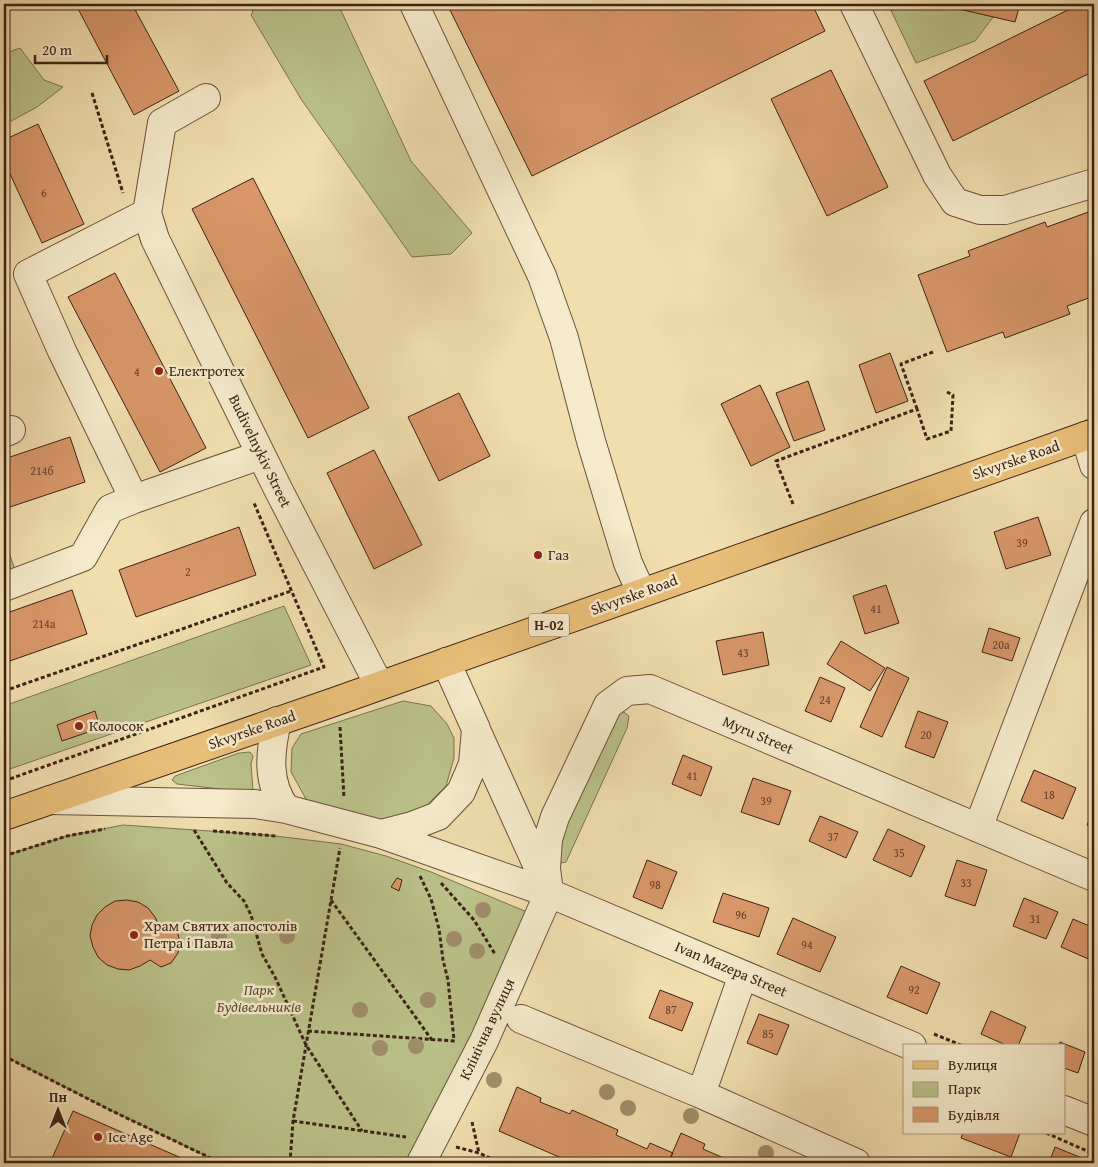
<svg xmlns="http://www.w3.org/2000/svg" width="1098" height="1167" font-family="'Gentium Book Plus',serif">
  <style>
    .green { fill: #bbc18a; stroke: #7c7250 }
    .building { fill: #d99769; stroke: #3d2217 }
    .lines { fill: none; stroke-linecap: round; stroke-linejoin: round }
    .minor-casing { stroke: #6a513d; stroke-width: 30 }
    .major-casing { stroke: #3d2217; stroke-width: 30 }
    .path { stroke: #3d2217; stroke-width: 3; stroke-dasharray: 4 2.5; stroke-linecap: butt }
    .minor { stroke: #f5eacb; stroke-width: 28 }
    .major { stroke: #e8bf78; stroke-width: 28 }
    .tree { fill: #9f8d6b }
    .poi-dot { fill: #8f2418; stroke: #f5eacb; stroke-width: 2 }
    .labels { text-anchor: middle; stroke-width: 5; stroke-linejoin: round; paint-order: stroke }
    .number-label { font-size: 12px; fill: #643f2c }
    .shield { fill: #f5eacb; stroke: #745e4d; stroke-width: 1 }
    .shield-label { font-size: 14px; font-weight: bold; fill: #3d2217 }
    .poi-label { font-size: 15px; fill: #3d2217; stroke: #f5eacb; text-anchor: start }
    .street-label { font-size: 15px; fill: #3d2217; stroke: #f5eacb }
    .park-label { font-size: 15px; font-style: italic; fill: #5c4a34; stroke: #f5eacb }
  </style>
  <rect width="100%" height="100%" fill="#f0deaf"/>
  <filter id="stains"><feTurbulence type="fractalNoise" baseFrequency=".004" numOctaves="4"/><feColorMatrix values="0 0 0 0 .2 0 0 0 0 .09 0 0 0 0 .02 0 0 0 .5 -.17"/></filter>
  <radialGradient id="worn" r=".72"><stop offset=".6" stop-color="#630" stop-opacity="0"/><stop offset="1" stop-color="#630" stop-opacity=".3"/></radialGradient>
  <path class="green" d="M 256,4 L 338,4 L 411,161 L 472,233 L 451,254 L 412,257 L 301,99 L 251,15 Z
    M 888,4 L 1003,4 L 975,41 L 916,63 Z
    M 20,48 L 44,80 L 63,87 L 37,107 L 4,125 L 4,54 Z
    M 4,538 L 16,573 L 4,577 Z
    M 284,606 L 311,665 L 4,771 L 4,706 Z
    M 403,701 L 431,706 L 447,724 L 454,738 L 454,758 L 446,786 L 427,805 L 405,816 L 378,820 L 319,809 L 306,799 L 291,772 L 292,748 L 301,734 Z
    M 622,711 L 629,716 L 627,728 L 566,862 L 557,864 L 554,845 L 613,715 Z
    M 250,752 L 253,756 L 251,764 L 253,790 L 237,791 L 177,784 L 172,780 L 175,776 L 239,753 Z
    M 123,825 L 267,835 L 341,844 L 386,856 L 431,872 L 539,917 L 421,1163 L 221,1163 L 110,1110 L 4,1056 L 4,856 L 67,836 Z"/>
  <path class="building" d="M 79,4 L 132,4 L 179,91 L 134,115 L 76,5 Z
    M 447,4 L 812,4 L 825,31 L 532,176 Z
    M 937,4 L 1020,4 L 1015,22 Z
    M 1080,4 L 1094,4 L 1094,71 L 953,141 L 924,81 Z
    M 831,70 L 888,187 L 827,216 L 771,99 Z
    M 38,124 L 84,224 L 42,243 L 4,161 L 4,140 Z
    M 253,178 L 369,408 L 308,438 L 192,209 Z
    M 1094,210 L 1094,296 L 1067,306 L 1070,314 L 1005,338 L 1003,332 L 947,352 L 918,275 L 970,256 L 968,251 L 1045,222 L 1047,227 Z
    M 115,273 L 206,448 L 160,472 L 68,297 Z
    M 890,353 L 908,401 L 876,413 L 859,365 Z
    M 808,381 L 825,430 L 794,441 L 776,393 Z
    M 760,385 L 790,447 L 751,466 L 721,404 Z
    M 459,393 L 490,456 L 439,481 L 408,417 Z
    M 70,437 L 85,482 L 4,509 L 4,459 Z
    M 374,450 L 422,545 L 374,569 L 327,473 Z
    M 1038,517 L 1051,555 L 1006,569 L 994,532 Z
    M 239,527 L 256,575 L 136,617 L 119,570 Z
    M 886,585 L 899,623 L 865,634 L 853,596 Z
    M 72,590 L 87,634 L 4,663 L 4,614 Z
    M 989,628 L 1020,638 L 1012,661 L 982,652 Z
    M 763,632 L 769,665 L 723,675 L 716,641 Z
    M 841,641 L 885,668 L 870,691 L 827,664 Z
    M 887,667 L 909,678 L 882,737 L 860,727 Z
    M 820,677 L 845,688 L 831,722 L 805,711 Z
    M 95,711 L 100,728 L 62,741 L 57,725 Z
    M 918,711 L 948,722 L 934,758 L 905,747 Z
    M 683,755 L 712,767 L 701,796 L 672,784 Z
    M 1034,770 L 1076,788 L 1063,819 L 1021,801 Z
    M 753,778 L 791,791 L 779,825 L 741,812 Z
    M 1094,810 L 1094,828 L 1087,825 Z
    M 820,816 L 858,832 L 846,858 L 809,841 Z
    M 888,829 L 925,846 L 911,877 L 873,860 Z
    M 647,860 L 677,872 L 662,909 L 633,897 Z
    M 957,860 L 987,870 L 975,906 L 945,896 Z
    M 397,878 L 402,880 L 399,891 L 391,887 Z
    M 723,893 L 769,908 L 759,937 L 713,922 Z
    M 1024,898 L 1058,912 L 1046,939 L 1013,926 Z
    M 127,900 L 138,902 L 148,908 L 155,917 L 160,928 L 171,925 L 178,934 L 180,943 L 178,953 L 171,963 L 161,967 L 150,960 L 140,966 L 129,970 L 118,969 L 107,965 L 98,957 L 93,947 L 90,936 L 92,925 L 97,915 L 105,907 L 115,901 Z
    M 793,918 L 836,937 L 820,972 L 777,954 Z
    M 1073,919 L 1094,928 L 1093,961 L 1061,947 Z
    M 901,966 L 940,983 L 927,1014 L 887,997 Z
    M 660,990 L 693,1003 L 682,1031 L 649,1018 Z
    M 991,1011 L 1026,1027 L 1018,1046 L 1008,1046 L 981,1034 Z
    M 759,1014 L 789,1025 L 777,1055 L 747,1043 Z
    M 1060,1042 L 1085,1052 L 1078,1073 L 1064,1068 L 1064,1046 L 1059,1046 Z
    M 517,1087 L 541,1098 L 540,1102 L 570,1114 L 572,1110 L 618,1130 L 616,1135 L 647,1149 L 650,1143 L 673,1153 L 668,1163 L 573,1163 L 499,1131 Z
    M 73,1111 L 193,1163 L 50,1163 Z
    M 681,1133 L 705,1144 L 703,1149 L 733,1162 L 735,1157 L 749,1163 L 668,1163 Z
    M 963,1133 L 1020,1133 L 1011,1157 L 961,1138 Z
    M 1055,1147 L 1094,1163 L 1049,1163 Z"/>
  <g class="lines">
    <g class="minor-casing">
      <path id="minor" d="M 414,4 L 542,276 L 564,338 L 591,441 L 628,563 L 641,592
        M 854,4 L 937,175 L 955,202 L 980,210 L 1005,210 L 1094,183
        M 206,98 L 162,123 L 147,213 L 155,239 L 278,489 L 379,685
        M 4,433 L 11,430
        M 1085,436 L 1094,465
        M 134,499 L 62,351 L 28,274 L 147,213
        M 4,587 L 83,557 L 110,509 L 134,499 L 261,455
        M 277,721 C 270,752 266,782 286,809
        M 477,732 L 544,880
        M 50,800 L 255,804 L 286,809 L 381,834 L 549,893 L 912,1046
        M 978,828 L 1094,523
        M 381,834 L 412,826 L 438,816 L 461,792 L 473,764 L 476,729 L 446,662
        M 549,893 L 546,868 L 548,839 L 555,817 L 608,705 L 627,691 L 650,689 L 1094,877
        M 521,1019 L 701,1094 L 856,1163
        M 701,1094 L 743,975
        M 1064,1110 L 1094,1122
        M 421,1163 L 484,1041 L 549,893"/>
    </g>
    <g class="major-casing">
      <path id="major" d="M 4,816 L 334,702 L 1094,433"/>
    </g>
    <path class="path" d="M 92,93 L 123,193
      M 917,409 L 901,364 L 933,352
      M 793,504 L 776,461 L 917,409 L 927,439 L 951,431 L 953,395 L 947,392
      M 4,691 L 291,591
      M 340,727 L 344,798
      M 4,781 L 324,667 L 254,503
      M 194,830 L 227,883 L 244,901 L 251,915 L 262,954 L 275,977 L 306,1045 L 362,1131
      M 213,831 L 276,836
      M 4,856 L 67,836 L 105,829
      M 420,876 L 431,899 L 439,929 L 443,960 L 448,980 L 454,1040
      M 441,883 L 474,920 L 495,954
      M 331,900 L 432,1040
      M 308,1031 L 455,1041
      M 934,1034 L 963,1046
      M 4,1056 L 110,1110 L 221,1163
      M 293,1121 L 406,1137
      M 472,1122 L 479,1153
      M 1046,1133 L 1094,1154
      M 456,1147 L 479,1153 L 501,1163
      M 290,1163 L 293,1121 L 340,848"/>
    <use href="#minor" class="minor"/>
    <use href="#major" class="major"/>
  </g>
  <g class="tree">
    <circle cx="483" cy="910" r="8"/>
    <circle cx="287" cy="936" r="8"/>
    <circle cx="219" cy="937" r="8"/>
    <circle cx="454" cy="939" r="8"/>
    <circle cx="477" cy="951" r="8"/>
    <circle cx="428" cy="1000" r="8"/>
    <circle cx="360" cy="1010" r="8"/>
    <circle cx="416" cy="1046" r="8"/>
    <circle cx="380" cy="1048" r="8"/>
    <circle cx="494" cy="1080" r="8"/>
    <circle cx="607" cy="1092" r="8"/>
    <circle cx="628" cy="1108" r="8"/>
    <circle cx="691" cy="1116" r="8"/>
    <circle cx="766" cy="1153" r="8"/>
  </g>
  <g class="poi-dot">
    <circle cx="159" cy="371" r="5"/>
    <circle cx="538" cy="555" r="5"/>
    <circle cx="79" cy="726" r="5"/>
    <circle cx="134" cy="935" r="5"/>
    <circle cx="98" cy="1137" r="5"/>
  </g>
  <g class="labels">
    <g class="number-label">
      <text x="44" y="197">6</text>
      <text x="137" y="376">4</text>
      <text x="42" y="475">214б</text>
      <text x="1022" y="547">39</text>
      <text x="188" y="576">2</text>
      <text x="876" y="613">41</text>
      <text x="44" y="628">214а</text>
      <text x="1001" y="649">20а</text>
      <text x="743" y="657">43</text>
      <text x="825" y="704">24</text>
      <text x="926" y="739">20</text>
      <text x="692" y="780">41</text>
      <text x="1049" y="799">18</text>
      <text x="766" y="805">39</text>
      <text x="833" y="841">37</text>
      <text x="899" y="857">35</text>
      <text x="966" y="887">33</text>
      <text x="655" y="889">98</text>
      <text x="741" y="919">96</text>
      <text x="1035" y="923">31</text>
      <text x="807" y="949">94</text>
      <text x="914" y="994">92</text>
      <text x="671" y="1014">87</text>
      <text x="768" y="1038">85</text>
    </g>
    <rect class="shield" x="529" y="613.5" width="40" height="23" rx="4"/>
    <g class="shield-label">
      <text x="549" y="630">Н-02</text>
    </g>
    <g class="poi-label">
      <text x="169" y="376">Електротех</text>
      <text x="548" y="560">Газ</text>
      <text x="89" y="731">Колосок</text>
      <text x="144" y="931">Храм Святих апостолів<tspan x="144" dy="17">Петра і Павла</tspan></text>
      <text x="108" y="1142">Ice Age</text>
    </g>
    <g class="street-label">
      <text transform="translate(260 451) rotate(64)" y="5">Budivelnykiv Street</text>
      <text transform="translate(1016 460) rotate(-19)" y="5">Skvyrske Road</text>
      <text transform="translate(634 595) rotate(-20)" y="5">Skvyrske Road</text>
      <text transform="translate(252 730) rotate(-19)" y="5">Skvyrske Road</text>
      <text transform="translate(758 735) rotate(23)" y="5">Myru Street</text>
      <text transform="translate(731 969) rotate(23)" y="5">Ivan Mazepa Street</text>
      <text transform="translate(487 1029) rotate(-65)" y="5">Клінічна вулиця</text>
    </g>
    <g class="park-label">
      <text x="259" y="995">Парк<tspan x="259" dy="17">Будівельників</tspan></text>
    </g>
  </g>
  <rect width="1098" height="1167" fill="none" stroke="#f0deaf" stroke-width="20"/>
  <rect x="5" y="5" width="1088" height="1157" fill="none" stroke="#3d2217" stroke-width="2.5"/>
  <rect x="10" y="10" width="1078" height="1147" fill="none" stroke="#3d2217"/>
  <rect x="903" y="1044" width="162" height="90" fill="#f5eacb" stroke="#ab9a83"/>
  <rect x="913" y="1061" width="25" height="8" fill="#e8bf78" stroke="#ab9a83"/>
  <text x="948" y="1070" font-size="15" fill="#3d2217">Вулиця</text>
  <rect x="913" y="1082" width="25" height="15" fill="#bbc18a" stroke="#ab9a83"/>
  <text x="948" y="1094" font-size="15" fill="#3d2217">Парк</text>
  <rect x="913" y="1107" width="25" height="15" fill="#d99769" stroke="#ab9a83"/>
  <text x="948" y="1120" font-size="15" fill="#3d2217">Будівля</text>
  <g transform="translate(58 1110)" stroke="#f5eacb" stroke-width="4" paint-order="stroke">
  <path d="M0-4L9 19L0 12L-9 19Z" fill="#3d2217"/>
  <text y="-8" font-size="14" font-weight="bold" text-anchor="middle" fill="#3d2217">Пн</text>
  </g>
  <path d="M35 55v8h72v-8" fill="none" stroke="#3d2217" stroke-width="2.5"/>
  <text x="42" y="55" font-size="15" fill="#3d2217" stroke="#f5eacb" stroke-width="4" paint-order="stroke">20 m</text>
  <rect width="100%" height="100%" filter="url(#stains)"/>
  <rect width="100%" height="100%" fill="url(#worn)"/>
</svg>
